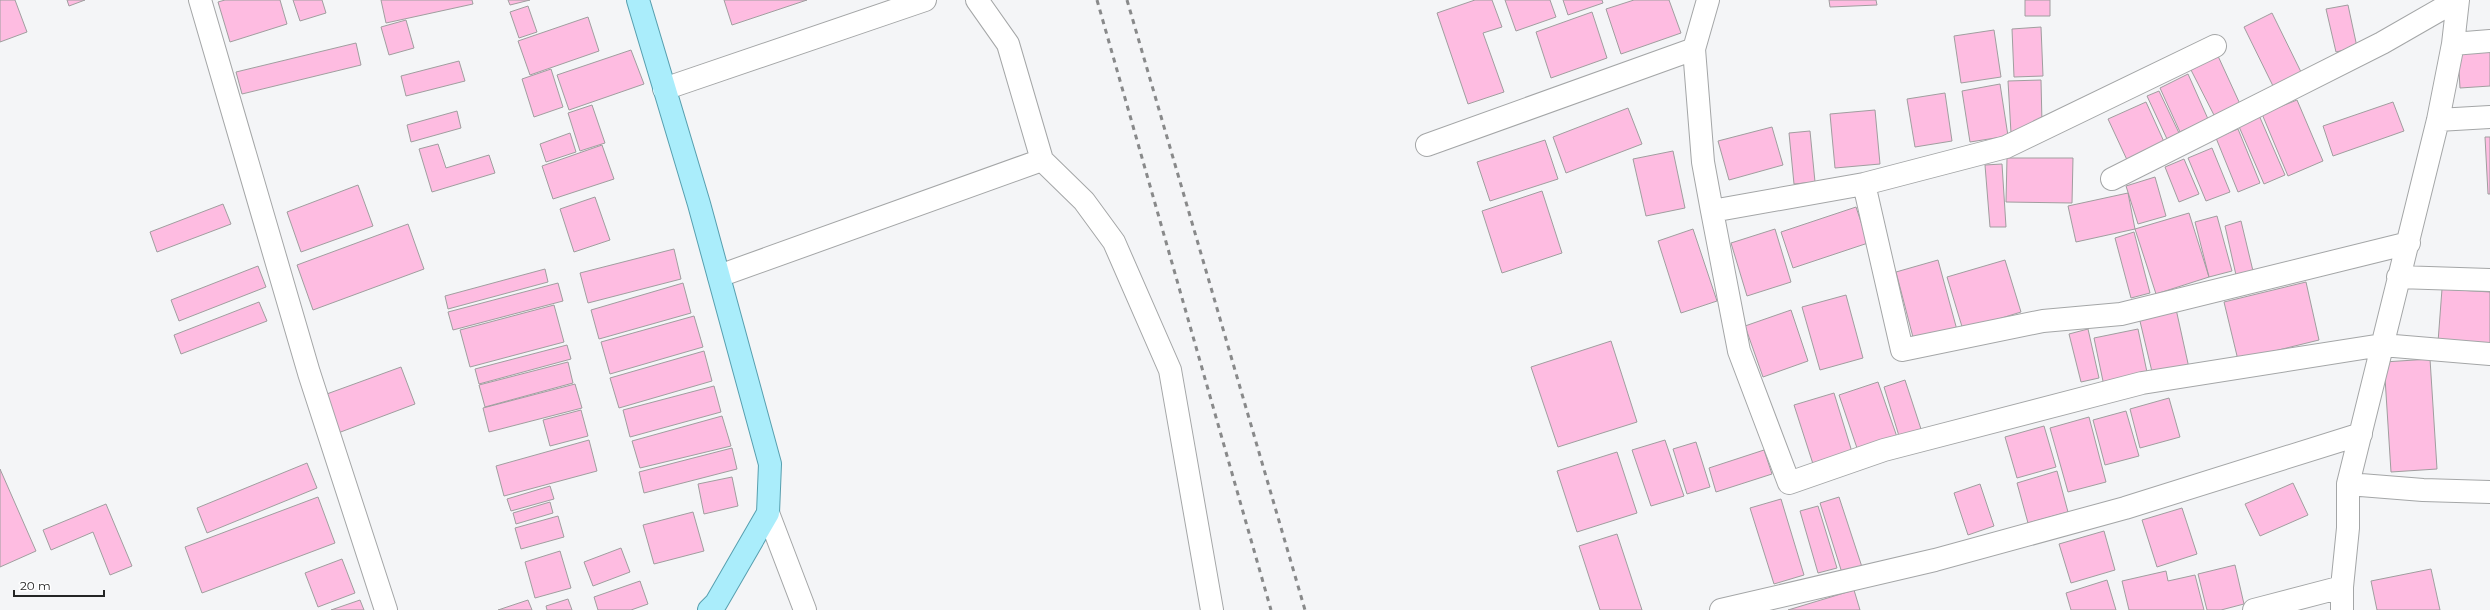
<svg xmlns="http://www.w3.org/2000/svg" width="2490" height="610" font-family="Montserrat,sans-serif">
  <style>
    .building { fill: #febce1; stroke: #a09e9f }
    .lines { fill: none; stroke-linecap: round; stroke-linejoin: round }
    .minor-casing { stroke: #a4a6a7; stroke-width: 24 }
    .major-casing { stroke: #579faf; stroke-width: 24 }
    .minor { stroke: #fff; stroke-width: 22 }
    .major { stroke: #aaedfb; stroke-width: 22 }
    .rail { stroke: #88898a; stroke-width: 3; stroke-dasharray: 5 5; stroke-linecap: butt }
  </style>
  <rect width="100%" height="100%" fill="#f4f5f7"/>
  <path class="building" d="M 0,0 L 15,0 L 27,32 L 0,42 Z
    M 67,0 L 85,0 L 69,6 Z
    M 225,0 L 280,0 L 287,24 L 230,42 L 218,2 Z
    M 293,0 L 322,0 L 326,13 L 300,21 Z
    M 381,0 L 472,0 L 473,4 L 386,23 Z
    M 508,0 L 530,0 L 510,5 Z
    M 724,0 L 807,0 L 732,25 Z
    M 1475,0 L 1492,0 L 1502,27 L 1483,33 L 1504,92 L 1468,104 L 1437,13 Z
    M 1505,0 L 1550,0 L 1556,17 L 1516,31 Z
    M 1563,0 L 1602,0 L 1603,3 L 1568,15 Z
    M 1634,0 L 1669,0 L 1681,33 L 1621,54 L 1606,9 Z
    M 1829,0 L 1876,0 L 1877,5 L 1830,7 Z
    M 2025,0 L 2050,0 L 2050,16 L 2025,16 Z
    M 2348,5 L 2357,47 L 2336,52 L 2326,9 Z
    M 528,6 L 537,32 L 519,38 L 510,12 Z
    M 1592,12 L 1607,58 L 1551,78 L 1536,32 Z
    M 2272,13 L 2302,74 L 2274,88 L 2244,27 Z
    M 588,17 L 599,51 L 530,75 L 518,41 Z
    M 406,20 L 414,48 L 389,55 L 381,27 Z
    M 2041,27 L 2043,76 L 2014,77 L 2012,29 Z
    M 1994,30 L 2001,77 L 1961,83 L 1954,36 Z
    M 356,43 L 361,65 L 242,94 L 236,72 Z
    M 631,50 L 644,84 L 569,110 L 557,75 Z
    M 2490,52 L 2490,86 L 2460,88 L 2458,54 Z
    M 2218,56 L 2240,104 L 2216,119 L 2191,70 Z
    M 459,61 L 465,81 L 406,96 L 401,76 Z
    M 551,69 L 563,107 L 534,117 L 522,79 Z
    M 2188,74 L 2208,119 L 2180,132 L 2160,88 Z
    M 2041,80 L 2042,124 L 2011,133 L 2008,81 Z
    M 2000,84 L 2008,136 L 1970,142 L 1962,91 Z
    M 2159,91 L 2179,133 L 2167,139 L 2147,96 Z
    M 1945,93 L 1952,141 L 1915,147 L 1907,99 Z
    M 2297,100 L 2323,161 L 2288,176 L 2262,114 Z
    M 2146,102 L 2165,144 L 2128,162 L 2108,119 Z
    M 2393,102 L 2404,131 L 2333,156 L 2323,126 Z
    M 592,105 L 605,143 L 580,151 L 568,113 Z
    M 1628,108 L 1642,144 L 1566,173 L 1553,137 Z
    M 1875,110 L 1880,164 L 1835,168 L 1830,114 Z
    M 457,111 L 461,128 L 411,142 L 407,125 Z
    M 2258,113 L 2285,175 L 2264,184 L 2237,122 Z
    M 1772,127 L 1783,165 L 1729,180 L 1718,141 Z
    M 2238,129 L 2260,183 L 2238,192 L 2216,138 Z
    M 1810,131 L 1815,182 L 1794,184 L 1789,133 Z
    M 570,133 L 576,152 L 546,162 L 540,144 Z
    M 2485,137 L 2490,137 L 2490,194 L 2488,194 Z
    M 1545,140 L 1558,179 L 1490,201 L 1477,162 Z
    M 438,144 L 446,168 L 489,155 L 495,173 L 432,192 L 419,149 Z
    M 602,145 L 614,179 L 553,199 L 542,166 Z
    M 2212,148 L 2230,192 L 2206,201 L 2188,158 Z
    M 1673,151 L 1685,208 L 1646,216 L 1633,159 Z
    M 2007,158 L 2073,158 L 2072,203 L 2006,202 Z
    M 2184,159 L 2199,194 L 2179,202 L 2165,167 Z
    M 2002,164 L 2006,227 L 1990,227 L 1985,165 Z
    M 2155,177 L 2166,216 L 2138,224 L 2126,186 Z
    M 358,185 L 373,226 L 301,252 L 287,212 Z
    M 1542,191 L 1562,253 L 1502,273 L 1482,211 Z
    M 2128,193 L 2135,229 L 2076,242 L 2068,206 Z
    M 595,197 L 610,240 L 574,252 L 560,209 Z
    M 223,204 L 231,224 L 157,252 L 150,232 Z
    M 1856,207 L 1868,243 L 1793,268 L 1781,232 Z
    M 2189,213 L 2209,277 L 2156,294 L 2135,229 Z
    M 2217,216 L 2232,271 L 2209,277 L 2195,222 Z
    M 2241,221 L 2253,271 L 2236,275 L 2225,226 Z
    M 408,224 L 424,269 L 313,310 L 297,265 Z
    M 1693,229 L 1717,301 L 1681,313 L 1658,241 Z
    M 1775,229 L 1791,282 L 1747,296 L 1731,243 Z
    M 2134,232 L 2150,293 L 2131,298 L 2115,238 Z
    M 674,249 L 681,279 L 588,303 L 580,273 Z
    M 1938,260 L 1957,330 L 1914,341 L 1896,272 Z
    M 2005,260 L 2021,312 L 1963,330 L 1947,277 Z
    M 258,266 L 266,287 L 179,321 L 171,300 Z
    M 545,269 L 548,282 L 448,309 L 445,296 Z
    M 2306,282 L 2319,340 L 2238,360 L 2224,302 Z
    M 558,283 L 563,301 L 453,330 L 448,312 Z
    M 683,283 L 691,313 L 599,339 L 591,310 Z
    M 2442,289 L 2490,292 L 2490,345 L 2438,342 Z
    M 1846,295 L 1863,358 L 1820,370 L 1802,307 Z
    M 259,302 L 267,321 L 181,354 L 174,335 Z
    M 554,305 L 564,342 L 470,367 L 460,330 Z
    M 2176,309 L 2189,368 L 2153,376 L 2139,317 Z
    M 1791,310 L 1808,361 L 1763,377 L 1745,326 Z
    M 694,316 L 703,347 L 610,374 L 601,342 Z
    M 2088,329 L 2099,378 L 2081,382 L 2069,334 Z
    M 2138,329 L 2148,377 L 2104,386 L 2094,338 Z
    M 1611,341 L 1637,422 L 1558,447 L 1531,367 Z
    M 567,345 L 571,359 L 479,384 L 475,369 Z
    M 704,351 L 712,381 L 619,408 L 610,378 Z
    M 2430,359 L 2437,469 L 2391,472 L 2384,362 Z
    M 568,362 L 573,383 L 485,407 L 479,385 Z
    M 401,367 L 415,404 L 338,433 L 324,395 Z
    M 1905,380 L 1921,429 L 1899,436 L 1884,387 Z
    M 1878,382 L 1897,437 L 1858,451 L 1839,395 Z
    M 575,384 L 582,408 L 489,432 L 483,408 Z
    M 714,386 L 721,412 L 630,437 L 623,410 Z
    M 1834,393 L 1852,452 L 1813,464 L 1794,405 Z
    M 2169,398 L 2180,437 L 2140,448 L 2130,409 Z
    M 581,410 L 588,436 L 550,446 L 543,420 Z
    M 2126,411 L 2139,456 L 2105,465 L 2093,420 Z
    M 722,416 L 731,446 L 640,468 L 632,441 Z
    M 2089,417 L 2106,482 L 2068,492 L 2050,428 Z
    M 2044,426 L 2056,467 L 2017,478 L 2005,437 Z
    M 589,440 L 597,471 L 504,496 L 496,466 Z
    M 1665,440 L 1684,496 L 1651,506 L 1632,450 Z
    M 1696,442 L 1710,487 L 1687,494 L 1673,449 Z
    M 732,448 L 737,469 L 644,493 L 639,472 Z
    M 1764,450 L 1772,474 L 1716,492 L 1709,468 Z
    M 1617,452 L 1637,513 L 1577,532 L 1557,471 Z
    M 307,463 L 317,488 L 207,533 L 197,508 Z
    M 0,469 L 36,551 L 0,567 Z
    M 2057,471 L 2068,512 L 2028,523 L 2017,483 Z
    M 732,477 L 738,506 L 704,514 L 698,484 Z
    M 2293,483 L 2308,515 L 2260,536 L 2245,504 Z
    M 1980,484 L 1994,526 L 1968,535 L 1954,493 Z
    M 550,486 L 554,499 L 511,511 L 507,499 Z
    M 318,497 L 335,543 L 202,593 L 185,547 Z
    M 1839,497 L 1862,567 L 1842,573 L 1820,503 Z
    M 1781,499 L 1804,575 L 1774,584 L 1750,508 Z
    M 550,502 L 553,513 L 516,524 L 513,513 Z
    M 106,504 L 132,566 L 110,575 L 93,532 L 51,550 L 43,530 Z
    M 1818,506 L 1837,568 L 1818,573 L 1800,511 Z
    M 2182,508 L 2197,554 L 2157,567 L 2142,520 Z
    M 693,512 L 704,551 L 654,564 L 643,525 Z
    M 558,516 L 564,537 L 521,549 L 515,528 Z
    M 2104,531 L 2115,570 L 2071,583 L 2059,544 Z
    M 1617,534 L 1642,610 L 1600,610 L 1579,546 Z
    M 621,548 L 630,572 L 593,586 L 584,562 Z
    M 560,551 L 571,588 L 535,598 L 525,562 Z
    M 342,559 L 355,593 L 318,607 L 305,573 Z
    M 2235,565 L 2244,604 L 2221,610 L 2207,610 L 2198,574 Z
    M 2431,569 L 2440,610 L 2377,610 L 2371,581 Z
    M 2166,571 L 2168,581 L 2195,575 L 2204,610 L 2129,610 L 2122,581 Z
    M 2107,580 L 2116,610 L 2071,610 L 2066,593 Z
    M 640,581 L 648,604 L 631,610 L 598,610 L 594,597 Z
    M 1854,590 L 1860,610 L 1788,610 Z
    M 568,599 L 572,610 L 547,610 L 546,606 Z
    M 360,600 L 364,610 L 331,610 Z
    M 528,600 L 532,610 L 498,610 Z"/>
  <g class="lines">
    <g class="minor-casing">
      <path id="minor" d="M 200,0 L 309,373 L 386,610
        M 977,0 L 1008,44 L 1042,160
        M 2453,44 L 2490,41
        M 1694,49 L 1703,162 L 1712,211 L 1864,184 L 2006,147 L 2215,46
        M 664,89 L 925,0
        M 2438,120 L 2490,117
        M 1427,145 L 1694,49 L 1708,0
        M 2112,179 L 2382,43 L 2457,0
        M 1864,184 L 1902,350 L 2043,321 L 2121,314 L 2409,243
        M 1712,211 L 1739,351 L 1789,483 L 1884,450 L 2142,383 L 2382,345 L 2490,354
        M 719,276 L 1042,160 L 1084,201 L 1114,242 L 1170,370 L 1212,610
        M 2398,277 L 2490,280
        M 2348,484 L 2423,490 L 2490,492
        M 768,513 L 805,610
        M 1721,610 L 1935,560 L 2125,508 L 2361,434
        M 2254,610 L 2342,587
        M 2342,610 L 2342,587 L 2348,528 L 2348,484 L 2438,120 L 2453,44 L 2458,0"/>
    </g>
    <g class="major-casing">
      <path id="major" d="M 638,0 L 699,204 L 770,464 L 768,513 L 716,603 L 709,610"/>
    </g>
    <use href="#minor" class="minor"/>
    <use href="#major" class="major"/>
    <path class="rail" d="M 1097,0 L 1271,610
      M 1127,0 L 1305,610"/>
  </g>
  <path d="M14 590v6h90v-6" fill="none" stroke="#242525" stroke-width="2"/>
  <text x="20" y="590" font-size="12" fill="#242525" stroke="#ffffff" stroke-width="3" paint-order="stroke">20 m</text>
</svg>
